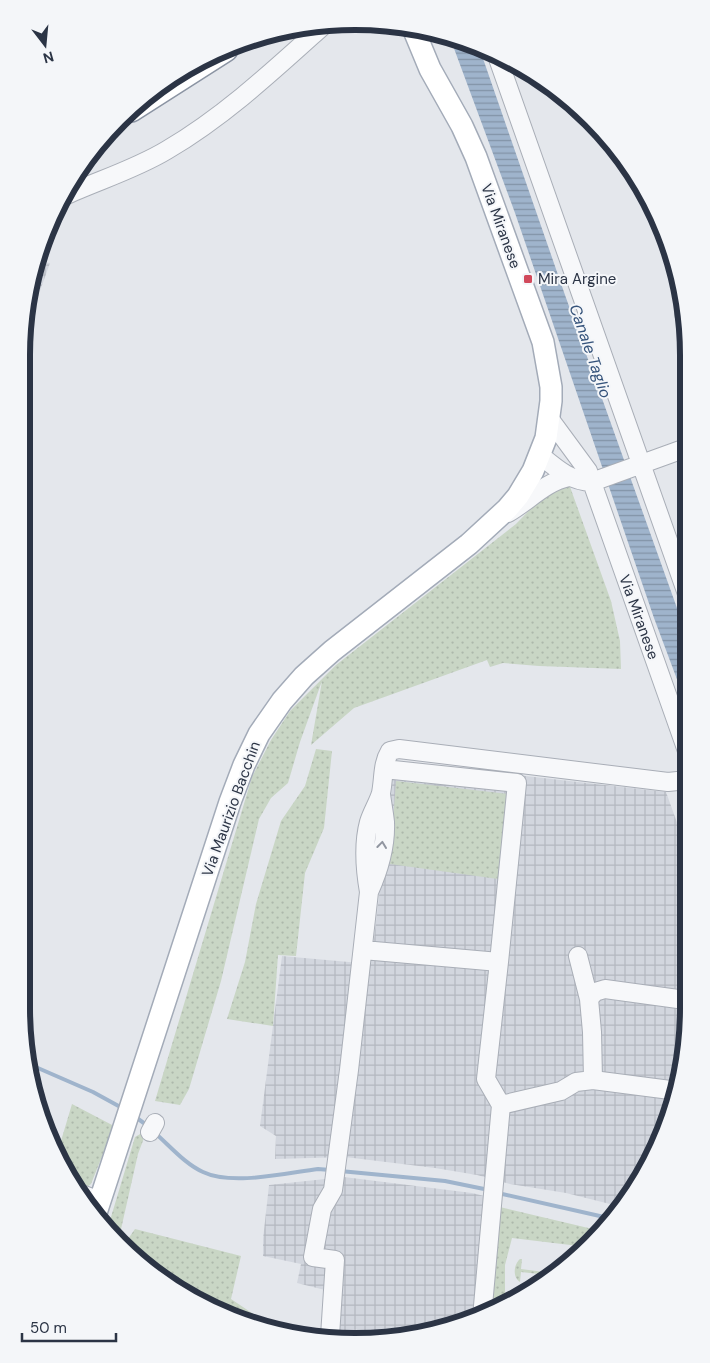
<svg xmlns="http://www.w3.org/2000/svg" width="710" height="1363" font-family="'DM Sans',sans-serif">
  <style>
    .industrial { fill: url(#industrial-grid) }
    .grass { fill: url(#grass-dots) }
    .water { fill: url(#water-rules) }
    .lines { fill: none; stroke-linecap: round; stroke-linejoin: round }
    .stream { stroke: #9fb4cc; stroke-width: 4 }
    .minor-casing { stroke: #a9aeb7; stroke-width: 20 }
    .major-casing { stroke: #a3abb8; stroke-width: 24 }
    .highway-casing { stroke: #8b94a3; stroke-width: 28 }
    .minor { stroke: #f7f8fa; stroke-width: 18 }
    .major { stroke: #fff; stroke-width: 21 }
    .highway { stroke: #fff; stroke-width: 25 }
    .oneway { stroke: #9196a0 }
    .poi-dot { fill: #d1495b; stroke: #f4f6f9; stroke-width: 2 }
    .labels { text-anchor: middle; stroke-width: 4; stroke-linejoin: round; paint-order: stroke }
    .street-label { font-size: 15px; fill: #2b3445; stroke: #f4f6f9 }
    .poi-label { font-size: 15px; fill: #2b3445; stroke: #f4f6f9; text-anchor: start }
    .water-label { font-size: 16px; font-style: italic; fill: #34527a; stroke: #f4f6f9 }
    .rim { fill: none; stroke: #2b3445; stroke-width: 6 }
  </style>
  <defs>
    <pattern id="industrial-grid" width="8" height="8" patternUnits="userSpaceOnUse" patternTransform="scale(1.25)"><rect width="8" height="8" fill="#d2d6de"/><path d="M0 4h8M4 0v8" fill="none" stroke="#b4b8c0"/></pattern>
    <pattern id="grass-dots" width="8" height="8" patternUnits="userSpaceOnUse" patternTransform="scale(1.25)"><rect width="8" height="8" fill="#c9d6c5"/><path d="M2 2h.1M6 6h.1" fill="none" stroke="#adb8ab" stroke-width="1.8" stroke-linecap="round"/></pattern>
    <pattern id="water-rules" width="6" height="5" patternUnits="userSpaceOnUse" patternTransform="scale(1.25)"><rect width="6" height="5" fill="#9fb4cc"/><path d="M0 2.5h6" fill="none" stroke="#8293a7"/></pattern>
  </defs>
  <rect width="100%" height="100%" fill="#e4e7ec"/>
  <path class="industrial" d="M 36,261 L 50,263 L 22,341 L 33,269 Z
    M 395,761 L 666,792 L 688,853 L 688,1030 L 677,1095 L 654,1156 L 622,1207 L 566,1193 L 510,1184 L 477,1175 L 435,1168 L 345,1157 L 275,1159 L 276,1136 L 260,1126 L 282,956 L 371,964 Z
    M 344,1177 L 472,1193 L 501,1200 L 487,1305 L 499,1306 L 483,1316 L 377,1341 L 328,1336 L 329,1291 L 297,1283 L 301,1264 L 263,1256 L 263,1239 L 269,1185 Z"/>
  <path class="grass" d="M 569,484 L 611,601 L 620,641 L 621,669 L 539,666 L 503,663 L 490,667 L 487,660 L 354,708 L 311,745 L 322,681 L 300,742 L 288,783 L 271,798 L 259,819 L 221,981 L 189,1089 L 180,1105 L 155,1101 L 252,777 L 271,740 L 290,711 L 336,665 L 516,524 L 545,494 Z
    M 316,749 L 332,751 L 324,828 L 305,873 L 296,956 L 278,955 L 273,1026 L 227,1019 L 245,962 L 256,904 L 281,821 L 305,786 Z
    M 396,781 L 508,794 L 498,879 L 390,864 Z
    M 72,1104 L 114,1126 L 91,1184 L 86,1188 L 75,1183 L 58,1151 Z
    M 147,1130 L 138,1154 L 119,1238 L 108,1228 L 111,1217 L 135,1137 Z
    M 500,1207 L 601,1231 L 587,1247 L 512,1238 L 505,1265 L 505,1301 L 507,1301 L 502,1305 L 490,1303 Z
    M 135,1229 L 241,1256 L 231,1299 L 258,1317 L 256,1325 L 170,1286 L 127,1245 L 128,1239 Z
    M 520,1259 L 522,1259 L 521,1269 L 552,1273 L 548,1275 L 521,1272 L 520,1282 C 512,1277 514,1264 520,1259 Z"/>
  <path class="water" d="M 449,35 L 479,47 L 565,295 L 687,636 L 687,706 L 654,618 L 515,213 Z"/>
  <g class="lines">
    <path class="stream" d="M 31,1065 L 93,1092 L 124,1109
      M 134,1116 L 148,1126
      M 155,1133 C 170,1146 185,1164 203,1172 C 232,1186 286,1173 318,1169 L 330,1170
      M 340,1171 L 445,1181 L 489,1190
      M 498,1193 L 613,1219"/>
    <g class="minor-casing">
      <path id="minor" d="M 496,53 L 687,594
        M 62,197 C 96,181 134,170 167,150 C 225,116 275,69 325,24
        M 684,314 L 686,320
        M 549,418 L 588,471 L 687,751
        M 540,455 C 557,469 570,481 592,482 L 686,448
        M 508,513 C 529,501 545,482 569,477
        M 369,892 C 379,870 386,846 385,822 C 384,812 382,803 381,794
        M 363,950 L 499,962 L 517,783 L 384,769
        M 578,956 L 589,999
        M 593,1080 L 592,1032 L 589,999 L 595,992 L 605,989 L 678,999
        M 501,1105 L 561,1091 L 576,1082 L 593,1080 L 678,1091
        M 150,1132 L 155,1123
        M 81,1194 L 100,1201
        M 482,1317 L 501,1105 L 486,1079 L 499,962
        M 330,1336 L 335,1260 L 313,1257 L 322,1209 L 333,1190 L 349,1070 L 369,892 C 365,869 363,844 369,822 C 372,812 378,803 381,793 C 384,778 382,764 390,751 L 399,749 L 668,782 L 687,780"/>
    </g>
    <g class="major-casing">
      <path id="major" d="M 95,1216 L 230,802 L 244,765 L 259,734 L 282,701 L 304,676 L 332,651 L 469,544 L 507,509 L 518,496 L 533,471 L 546,438 L 551,401 L 551,387 L 543,342 L 476,157 L 462,126 L 430,69 L 413,28"/>
    </g>
    <g class="highway-casing">
      <path id="highway" d="M 131,109 L 225,49"/>
    </g>
    <use href="#minor" class="minor"/>
    <use href="#major" class="major"/>
    <use href="#highway" class="highway"/>
  </g>
  <defs><path id="oneway-chevron" d="M-2-3.5L2.5 0L-2 3.5" fill="none" stroke-width="1.6" stroke-linecap="round" stroke-linejoin="round" transform="scale(1.25)"/></defs>
  <use class="oneway" href="#oneway-chevron" transform="translate(382 845) rotate(-83)"/>
  <rect class="poi-dot" x="523" y="274" width="10" height="10" rx="2.5"/>
  <g class="labels">
    <g class="street-label">
      <text transform="translate(501 226) rotate(70)" y="5">Via Miranese</text>
      <text transform="translate(639 617) rotate(70)" y="5">Via Miranese</text>
      <text transform="translate(231 809) rotate(-70)" y="5">Via Maurizio Bacchin</text>
    </g>
    <g class="poi-label">
      <text x="538" y="284">Mira Argine</text>
    </g>
    <g class="water-label">
      <text transform="translate(591 351) rotate(71)" y="6">Canale Taglio</text>
    </g>
  </g>
  <path d="M0 0H710V1363H0ZM355 30H355A325 325 0 0 1 680 355V1008A325 325 0 0 1 355 1333H355A325 325 0 0 1 30 1008V355A325 325 0 0 1 355 30Z" fill="#f4f6f9" fill-rule="evenodd"/>
  <path class="rim" d="M355 30H355A325 325 0 0 1 680 355V1008A325 325 0 0 1 355 1333H355A325 325 0 0 1 30 1008V355A325 325 0 0 1 355 30Z"/>
  <g transform="translate(45 45) rotate(164)" stroke="#f4f6f9" stroke-width="4" paint-order="stroke">
  <path d="M0-4L9 19L0 12L-9 19Z" fill="#2b3445"/>
  <text y="-8" font-size="14" font-weight="bold" text-anchor="middle" fill="#2b3445">N</text>
  </g>
  <path d="M22 1333v8h94v-8" fill="none" stroke="#2b3445" stroke-width="2.5"/>
  <text x="30" y="1333" font-size="15" fill="#2b3445" stroke="#f4f6f9" stroke-width="4" paint-order="stroke">50 m</text>
</svg>
